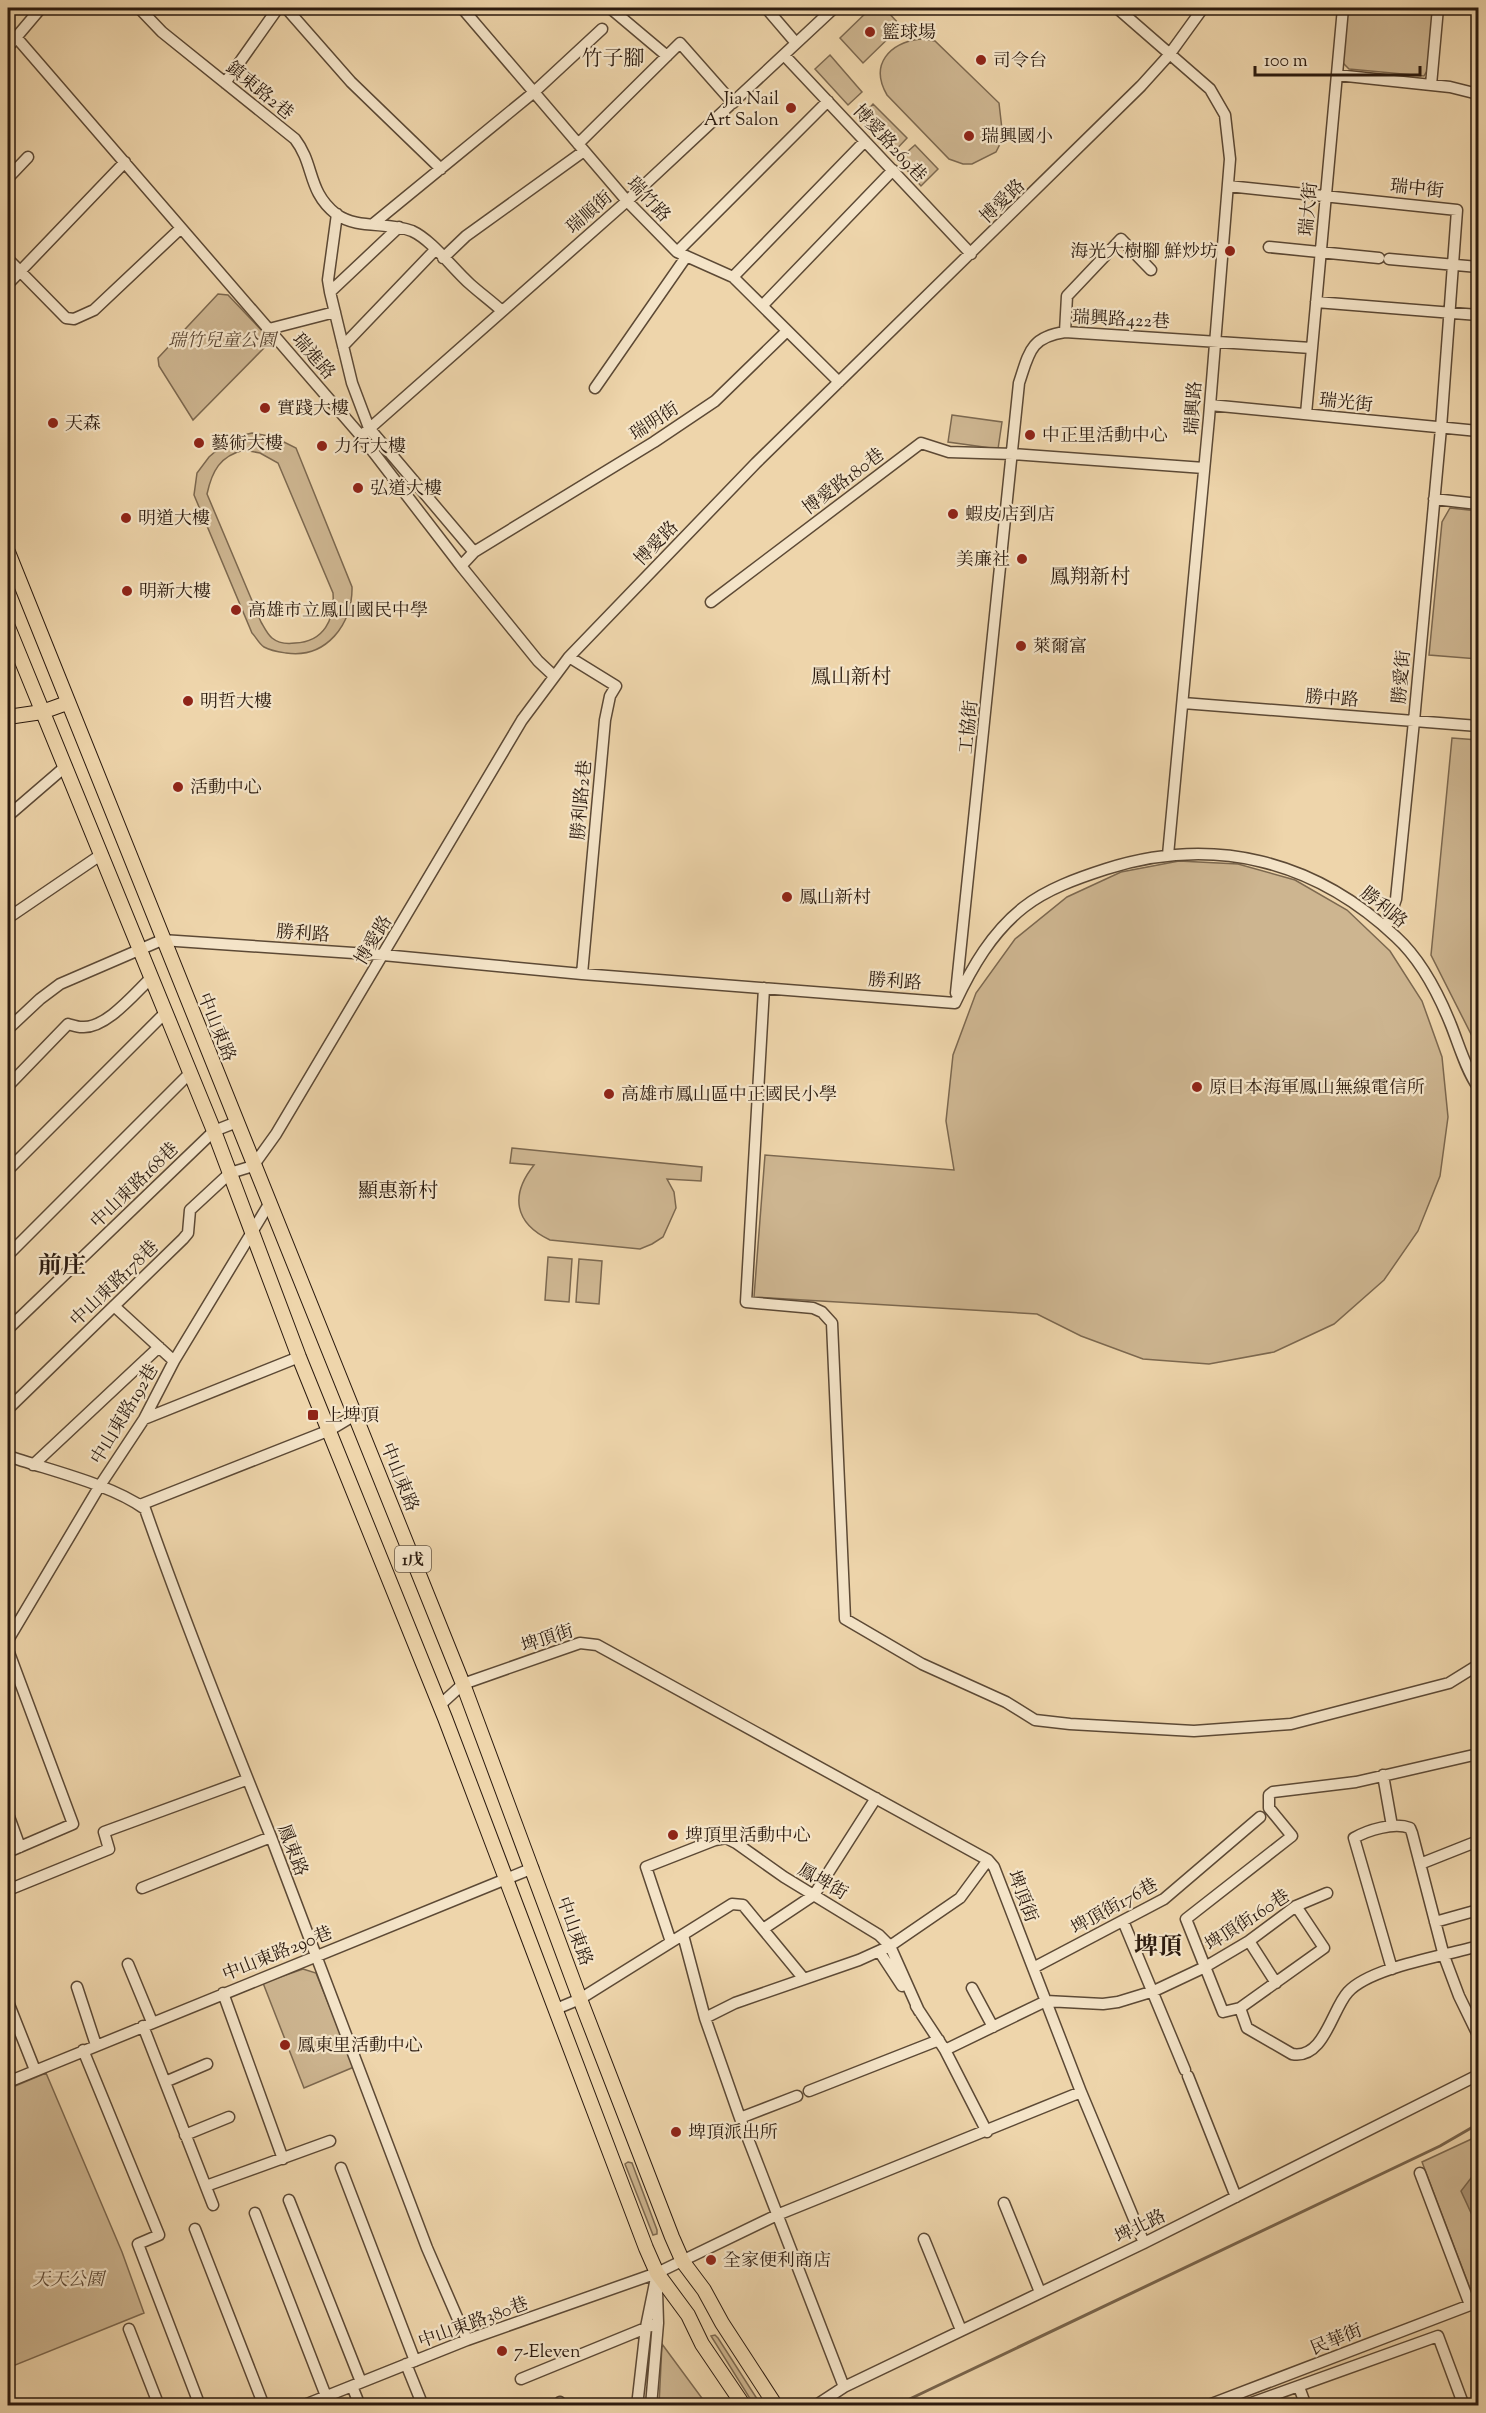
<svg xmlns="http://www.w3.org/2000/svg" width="1486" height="2413" font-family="'Sorts Mill Goudy','Noto Serif TC',serif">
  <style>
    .green { fill: #cdb590; stroke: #7c684f; stroke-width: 1.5; fill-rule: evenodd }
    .water { fill: #ac9576; stroke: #78644c; stroke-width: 1.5 }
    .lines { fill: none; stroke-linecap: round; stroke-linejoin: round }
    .stream { stroke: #78644c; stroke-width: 3 }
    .minor-casing { stroke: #5c4935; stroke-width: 13 }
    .major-casing { stroke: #2b1a0e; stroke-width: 16 }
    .minor { stroke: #f4e4c8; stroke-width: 10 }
    .major { stroke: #eed5ab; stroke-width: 14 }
    .poi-dot { fill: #8f2418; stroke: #f4e4c8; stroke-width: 2 }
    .labels { text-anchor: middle; stroke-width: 4.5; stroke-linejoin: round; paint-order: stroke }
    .shield { fill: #f4e4c8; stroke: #675746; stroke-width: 1.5 }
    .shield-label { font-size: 16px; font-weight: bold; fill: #2b1a0e }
    .poi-label { font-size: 18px; fill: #2b1a0e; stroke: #f4e4c8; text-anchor: start }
    .street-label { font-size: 18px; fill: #2b1a0e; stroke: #f4e4c8 }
    .park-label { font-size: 18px; font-style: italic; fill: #5c4835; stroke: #f4e4c8 }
    .neighbourhood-label { font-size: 20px; fill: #2b1a0e; stroke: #f4e4c8 }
    .quarter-label { font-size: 21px; fill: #2b1a0e; stroke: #f4e4c8 }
    .district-label { font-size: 24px; font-weight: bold; fill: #2b1a0e; stroke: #f4e4c8 }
  </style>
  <rect width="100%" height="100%" fill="#eed5ab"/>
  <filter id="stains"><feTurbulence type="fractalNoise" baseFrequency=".00333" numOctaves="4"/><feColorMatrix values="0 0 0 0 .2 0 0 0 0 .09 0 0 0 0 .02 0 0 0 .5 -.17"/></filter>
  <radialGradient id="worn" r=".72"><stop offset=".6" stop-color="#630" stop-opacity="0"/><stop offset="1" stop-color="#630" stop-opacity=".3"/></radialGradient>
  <path class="green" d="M 871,8 L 884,8 L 901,26 L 863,63 L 840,38 Z
    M 1348,8 L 1430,8 L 1434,13 L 1429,68 L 1424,76 L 1349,69 L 1343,63 Z
    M 920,39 L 935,41 L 999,103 L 1003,138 L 996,152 L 972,164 L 963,164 L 949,159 L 887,95 C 869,64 890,43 920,39 Z
    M 830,55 L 862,92 L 848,105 L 815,69 Z
    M 873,104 L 907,138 L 892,154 L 860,118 Z
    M 915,145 L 938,169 L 921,186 L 898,160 Z
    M 218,294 L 228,295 L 265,334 L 265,347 L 193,420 L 159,366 L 158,358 Z
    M 952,415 L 1002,422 L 998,449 L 948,442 Z
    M 252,433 L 274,437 L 296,448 L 352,587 C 353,624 326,659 286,653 C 279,652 271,651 264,647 C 259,644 256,637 252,633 L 194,495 L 197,473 L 209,457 L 231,438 ZM 244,450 L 260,453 L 278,463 L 333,593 C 335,619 324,642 295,643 C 287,644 278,643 272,638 C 267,634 264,627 261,622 L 207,494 C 212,471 220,456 244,450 Z
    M 1450,508 L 1478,511 L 1478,659 L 1429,655 L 1442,522 Z
    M 1452,738 L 1478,740 L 1478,1048 L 1431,955 Z
    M 1179,861 L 1238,864 L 1295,880 L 1347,910 L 1390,951 L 1422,1001 L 1442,1057 L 1448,1117 L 1440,1176 L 1418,1231 L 1384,1280 L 1334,1324 L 1274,1352 L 1209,1364 L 1143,1359 L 1081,1336 L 1037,1314 L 754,1297 L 765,1155 L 954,1170 L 946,1121 L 953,1055 L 976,993 L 1015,939 L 1067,897 L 1121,872 Z
    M 512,1148 L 702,1167 L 701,1181 L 667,1179 L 674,1192 L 676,1208 L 663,1237 L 652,1244 L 640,1249 L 550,1240 C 514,1223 510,1195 534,1165 L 510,1163 Z
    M 548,1257 L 572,1259 L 569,1302 L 545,1300 Z
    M 579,1259 L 602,1261 L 599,1304 L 576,1302 Z
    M 303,1969 L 316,1973 L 354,2067 L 304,2088 L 263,1983 Z
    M 46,2073 L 122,2252 L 144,2313 L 8,2368 L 8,2089 Z
    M 1478,2136 L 1478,2297 L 1474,2299 L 1422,2162 Z
    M 628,2162 L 632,2163 L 657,2230 L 657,2234 L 653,2235 L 625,2164 Z
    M 715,2335 L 718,2338 L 761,2405 L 754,2405 L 711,2336 Z
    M 662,2344 L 707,2405 L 659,2405 Z"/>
  <path class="water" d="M 1478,2169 L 1478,2228 L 1461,2191 Z"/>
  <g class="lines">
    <path class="stream" d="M 895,2406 L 1440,2146 L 1478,2124
      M 1226,2406 L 1245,2399"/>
    <g class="minor-casing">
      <path id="minor" d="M 139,8 L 162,32 L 295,139 C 315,165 307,191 336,214 C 358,230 387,221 412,231 C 432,240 453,269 470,284 C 480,293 491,301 502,311
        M 286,8 L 351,82 L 441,169
        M 462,8 L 627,201 L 677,252 L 733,277 L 839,382
        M 553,8 L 554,8
        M 610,8 L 667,56
        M 766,8 L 796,43
        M 1117,8 L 1210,89 L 1225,115 L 1230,159 L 1209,418 L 1168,855
        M 16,37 L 361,436 L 461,566 L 538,661 L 554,676
        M 8,47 L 41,8
        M 784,55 L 971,254
        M 1337,75 L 1450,87 L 1478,94
        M 225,83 L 278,8
        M 1431,85 L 1438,8
        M 578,144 L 680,43 L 733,103
        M 8,178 L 28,157
        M 1228,186 L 1457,210 L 1441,428 L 1414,721 L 1396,899 L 1386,928
        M 337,214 L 328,280 L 330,292 L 352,383 L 369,428 L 474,552
        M 373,224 L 533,93 L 602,29
        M 1269,247 L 1379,258
        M 677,252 L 828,101
        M 443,258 L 466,236 L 584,151
        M 8,259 L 66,318 L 74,319 L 94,310 L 181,228
        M 1389,259 L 1478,267
        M 733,277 L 865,141
        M 8,284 L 125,162
        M 330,292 L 399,227
        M 1316,302 L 1478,315
        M 763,305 L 893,170
        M 269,329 L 335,312
        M 1065,332 L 1067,296 L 1121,239 L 1151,270
        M 343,346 L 435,250
        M 595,388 L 686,257
        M 1210,405 L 1478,431
        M 1306,414 L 1343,8
        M 361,436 L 627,201 L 834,8
        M 1434,499 L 1478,504
        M 461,566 L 474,552 L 654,442 L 715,401 L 787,331
        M 711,602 L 921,443 L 949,452 L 1013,454 L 1204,468
        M 569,657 L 616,686 L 610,696 L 605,720 L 582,974
        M 1183,703 L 1478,726
        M 8,816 L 66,766
        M 8,918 L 102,854
        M 764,988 L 746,1302 L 813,1308 L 822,1312 L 832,1323 L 845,1619 L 922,1664 L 1006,1702 L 1035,1720 L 1070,1724 L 1194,1731 L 1291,1724 L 1449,1683 L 1478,1665
        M 956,993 L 1019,383 C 1029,353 1030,337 1065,332 L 1311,348
        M 8,1029 L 40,999 L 60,984 L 162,940 L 383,955 L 582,974 L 955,1003 C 972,967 992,932 1024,907 C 1047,889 1078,878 1106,869 C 1213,835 1314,860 1396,937 C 1420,959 1439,995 1451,1025 C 1459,1045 1466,1070 1478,1087
        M 8,1086 L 68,1024 C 72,1025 77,1027 82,1027 C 106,1029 135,993 151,978
        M 8,1170 L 165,1013
        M 8,1255 L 190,1073
        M 114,1306 L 174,1361
        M 8,1329 L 214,1131 L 237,1122
        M 8,1409 L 183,1239 L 188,1233 L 190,1210 L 230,1173 L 253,1166 L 276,1134 L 522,720 L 569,657 L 756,463 L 1141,86 L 1169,55 L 1203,8
        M 144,1419 L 299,1357
        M 8,1456 C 48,1470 111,1484 145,1509 C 184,1620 227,1728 271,1837 L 427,2248 L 467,2340
        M 33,1465 L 159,1347
        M 140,1505 L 330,1430 L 355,1415
        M 8,1640 L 99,1487 L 144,1419 L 174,1361 L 269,1204
        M 8,1650 L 73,1824 L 8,1852
        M 1383,1775 L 1392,1826
        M 8,1814 L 20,1847
        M 1420,1864 L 1478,1841
        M 142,1888 L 271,1837
        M 8,1890 L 109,1849 L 104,1832 L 246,1780
        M 1296,1906 L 1324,1948 L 1240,2008 L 1223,2012 L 1186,1919 L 1292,1836 L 1269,1808 L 1269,1795 L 1273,1792 L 1356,1782 L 1478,1754
        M 1123,1921 L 1185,2070
        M 1435,1922 L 1478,1910
        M 763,1929 L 814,1895 L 876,1798
        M 683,1935 L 705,2018 L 740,2118 L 844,2387
        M 1249,1941 L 1276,1983
        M 671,1942 L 646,1867 L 715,1840 L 726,1838 L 736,1843 L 784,1877 L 879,1935 L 890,1946 L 919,2011
        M 879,1951 L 902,1986
        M 128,1964 L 152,2022
        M 1033,1968 L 1164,1899 L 1260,1817
        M 1392,1969 L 1354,1838 C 1368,1830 1394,1822 1410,1828 L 1412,1833 L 1444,1956 L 1459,1996 L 1478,2035
        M 77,1987 L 96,2045
        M 972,1988 L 993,2027
        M 223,1993 L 283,2159
        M 8,2002 L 35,2070
        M 916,2006 L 945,2050 L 987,2132
        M 1240,2008 L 1247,2028 L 1292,2054 C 1324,2060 1332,2009 1348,1992 C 1371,1967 1445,1956 1478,1946
        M 556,2009 L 580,1999 L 732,1904 L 743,1905 L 804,1979
        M 705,2018 L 735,2003 L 859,1960 L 890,1946 L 960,1898 L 988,1860
        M 143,2026 L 213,2205
        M 83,2050 L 159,2235 L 138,2244 L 200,2406
        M 945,2050 L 1046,2001 L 1103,2004 L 1118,2002 L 1154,1991 L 1205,1967 L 1249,1941 L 1296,1906 L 1327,1893
        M 1188,2076 L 1236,2197
        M 8,2082 L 533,1868
        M 165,2082 L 207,2064
        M 809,2091 L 939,2040
        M 1081,2092 L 1144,2243
        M 740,2118 L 797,2096
        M 185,2135 L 229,2117
        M 341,2168 L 415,2361
        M 1420,2173 L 1470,2305
        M 206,2186 L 330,2141
        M 289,2200 L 361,2382
        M 1004,2203 L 1040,2292
        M 255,2213 L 326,2396
        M 195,2229 L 264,2406
        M 924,2239 L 961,2330
        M 129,2329 L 159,2406
        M 406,2364 L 423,2406
        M 521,2379 L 658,2323
        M 352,2386 L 360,2406
        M 1299,2387 L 1306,2406
        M 560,2402 L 561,2406
        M 302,2406 L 467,2340 L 657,2273 L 777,2215 L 1081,2092 L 994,1867 L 988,1860 L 597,1645 L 580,1643 L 463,1684 L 440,1705
        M 637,2406 L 646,2327 L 657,2273
        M 651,2406 L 658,2323 L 657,2291
        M 815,2406 L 844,2387 L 1144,2243 L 1478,2075
        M 1206,2406 L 1478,2302
        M 1243,2406 L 1438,2336 L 1464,2406"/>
    </g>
    <g class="major-casing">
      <path id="major" d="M 8,552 L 463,1684 L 580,1999 L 672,2237 L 683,2262 L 704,2290 L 722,2323 L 776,2406
        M 8,627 L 214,1131 L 299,1357 L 445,1718 L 646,2248 L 657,2273 L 688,2315 L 702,2344 L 744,2406
        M 8,717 L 42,712 L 67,703"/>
    </g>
    <use href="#minor" class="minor"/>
    <use href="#major" class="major"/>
  </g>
  <g class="poi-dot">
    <circle cx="870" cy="32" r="6"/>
    <circle cx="981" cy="60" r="6"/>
    <circle cx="791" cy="108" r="6"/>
    <circle cx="969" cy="136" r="6"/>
    <circle cx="1230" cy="251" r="6"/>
    <circle cx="265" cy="408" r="6"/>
    <circle cx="53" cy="423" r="6"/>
    <circle cx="1030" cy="435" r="6"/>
    <circle cx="199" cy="443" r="6"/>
    <circle cx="322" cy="446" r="6"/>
    <circle cx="358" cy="488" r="6"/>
    <circle cx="953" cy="514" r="6"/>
    <circle cx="126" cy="518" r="6"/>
    <circle cx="1022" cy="559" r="6"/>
    <circle cx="127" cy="591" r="6"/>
    <circle cx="236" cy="610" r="6"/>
    <circle cx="1021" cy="646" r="6"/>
    <circle cx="188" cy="701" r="6"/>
    <circle cx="178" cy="787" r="6"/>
    <circle cx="787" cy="897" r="6"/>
    <circle cx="1197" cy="1087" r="6"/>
    <circle cx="609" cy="1094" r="6"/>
    <rect x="307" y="1409" width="12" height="12" rx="3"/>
    <circle cx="673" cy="1835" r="6"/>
    <circle cx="285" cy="2045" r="6"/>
    <circle cx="676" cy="2132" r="6"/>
    <circle cx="711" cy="2260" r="6"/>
    <circle cx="502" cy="2351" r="6"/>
  </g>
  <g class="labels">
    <rect class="shield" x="395" y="1546" width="36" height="26" rx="4.5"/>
    <g class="shield-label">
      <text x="413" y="1565">1戊</text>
    </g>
    <g class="poi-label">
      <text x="882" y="38">籃球場</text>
      <text x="993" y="66">司令台</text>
      <text x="779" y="104" text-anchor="end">Jia Nail<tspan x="779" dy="21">Art Salon</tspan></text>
      <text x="981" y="142">瑞興國小</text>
      <text x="1218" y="257" text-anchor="end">海光大樹腳 鮮炒坊</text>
      <text x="277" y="414">實踐大樓</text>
      <text x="65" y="429">天森</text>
      <text x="1042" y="441">中正里活動中心</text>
      <text x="211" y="449">藝術大樓</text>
      <text x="334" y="452">力行大樓</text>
      <text x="370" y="494">弘道大樓</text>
      <text x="965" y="520">蝦皮店到店</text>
      <text x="138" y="524">明道大樓</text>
      <text x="1010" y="565" text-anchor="end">美廉社</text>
      <text x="139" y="597">明新大樓</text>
      <text x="248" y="616">高雄市立鳳山國民中學</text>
      <text x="1033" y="652">萊爾富</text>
      <text x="200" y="707">明哲大樓</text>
      <text x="190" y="793">活動中心</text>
      <text x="799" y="903">鳳山新村</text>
      <text x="1209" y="1093">原日本海軍鳳山無線電信所</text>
      <text x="621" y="1100">高雄市鳳山區中正國民小學</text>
      <text x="325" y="1421">上埤頂</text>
      <text x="685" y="1841">埤頂里活動中心</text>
      <text x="297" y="2051">鳳東里活動中心</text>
      <text x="688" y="2138">埤頂派出所</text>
      <text x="723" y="2266">全家便利商店</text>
      <text x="514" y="2357">7-Eleven</text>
    </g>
    <g class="street-label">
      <text transform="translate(260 90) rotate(39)" y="6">鎮東路2巷</text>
      <text transform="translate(890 143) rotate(47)" y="6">博愛路269巷</text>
      <text transform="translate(1417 188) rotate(6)" y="6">瑞中街</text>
      <text transform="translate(649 199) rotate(47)" y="6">瑞竹路</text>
      <text transform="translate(1002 201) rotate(-44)" y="6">博愛路</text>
      <text transform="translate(1308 209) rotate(-85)" y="6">瑞大街</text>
      <text transform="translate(589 212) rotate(-41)" y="6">瑞順街</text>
      <text transform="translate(1121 319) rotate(3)" y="6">瑞興路422巷</text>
      <text transform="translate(314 356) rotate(49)" y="6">瑞進路</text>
      <text transform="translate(1346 402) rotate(6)" y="6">瑞光街</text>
      <text transform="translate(1193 408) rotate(-86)" y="6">瑞興路</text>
      <text transform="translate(654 421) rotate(-33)" y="6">瑞明街</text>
      <text transform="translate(843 481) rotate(-37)" y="6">博愛路180巷</text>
      <text transform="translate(656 543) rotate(-46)" y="6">博愛路</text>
      <text transform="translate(1401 677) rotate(-85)" y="6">勝愛街</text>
      <text transform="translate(1332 698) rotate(4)" y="6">勝中路</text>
      <text transform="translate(968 727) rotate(-84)" y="6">工協街</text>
      <text transform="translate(581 800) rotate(-85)" y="6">勝利路2巷</text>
      <text transform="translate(1384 907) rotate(39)" y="6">勝利路</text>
      <text transform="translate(303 933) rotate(4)" y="6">勝利路</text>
      <text transform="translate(373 940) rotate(-59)" y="6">博愛路</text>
      <text transform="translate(895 981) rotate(4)" y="6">勝利路</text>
      <text transform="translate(217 1027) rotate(68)" y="6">中山東路</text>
      <text transform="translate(134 1185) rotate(-44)" y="6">中山東路168巷</text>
      <text transform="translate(114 1283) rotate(-44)" y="6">中山東路178巷</text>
      <text transform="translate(124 1414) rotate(-59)" y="6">中山東路192巷</text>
      <text transform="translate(400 1477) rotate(68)" y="6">中山東路</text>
      <text transform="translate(547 1638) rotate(-18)" y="6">埤頂街</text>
      <text transform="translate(293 1850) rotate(69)" y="6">鳳東路</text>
      <text transform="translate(823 1881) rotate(30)" y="6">鳳埤街</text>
      <text transform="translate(1023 1896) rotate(69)" y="6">埤頂街</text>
      <text transform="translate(1114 1906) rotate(-29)" y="6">埤頂街176巷</text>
      <text transform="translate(1247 1920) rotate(-33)" y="6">埤頂街160巷</text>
      <text transform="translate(575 1931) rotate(70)" y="6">中山東路</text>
      <text transform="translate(277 1953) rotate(-22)" y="6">中山東路290巷</text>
      <text transform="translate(1140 2226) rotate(-26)" y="6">埤北路</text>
      <text transform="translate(473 2322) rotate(-20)" y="6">中山東路380巷</text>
      <text transform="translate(1336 2339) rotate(-22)" y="6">民華街</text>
    </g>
    <g class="park-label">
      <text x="222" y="346">瑞竹兒童公園</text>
      <text x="68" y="2285">天天公園</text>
    </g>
    <g class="neighbourhood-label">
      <text x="1090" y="583">鳳翔新村</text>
      <text x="851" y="683">鳳山新村</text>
      <text x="398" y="1197">顯惠新村</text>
    </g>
    <g class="quarter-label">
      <text x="613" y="65">竹子腳</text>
    </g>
    <g class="district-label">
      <text x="62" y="1273">前庄</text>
      <text x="1158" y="1954">埤頂</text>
    </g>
  </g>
  <rect width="1486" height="2413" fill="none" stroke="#eed5ab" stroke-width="30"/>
  <rect x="9" y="9" width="1468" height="2395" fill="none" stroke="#2b1a0e" stroke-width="3"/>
  <rect x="15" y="15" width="1456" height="2383" fill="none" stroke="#2b1a0e" stroke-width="1.5"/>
  <path d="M1255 66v9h165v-9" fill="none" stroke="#2b1a0e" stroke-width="3"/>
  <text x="1264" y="66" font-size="18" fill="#2b1a0e" stroke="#f4e4c8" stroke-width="4.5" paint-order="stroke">100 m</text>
  <rect width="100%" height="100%" filter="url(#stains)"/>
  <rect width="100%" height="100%" fill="url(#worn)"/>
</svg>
